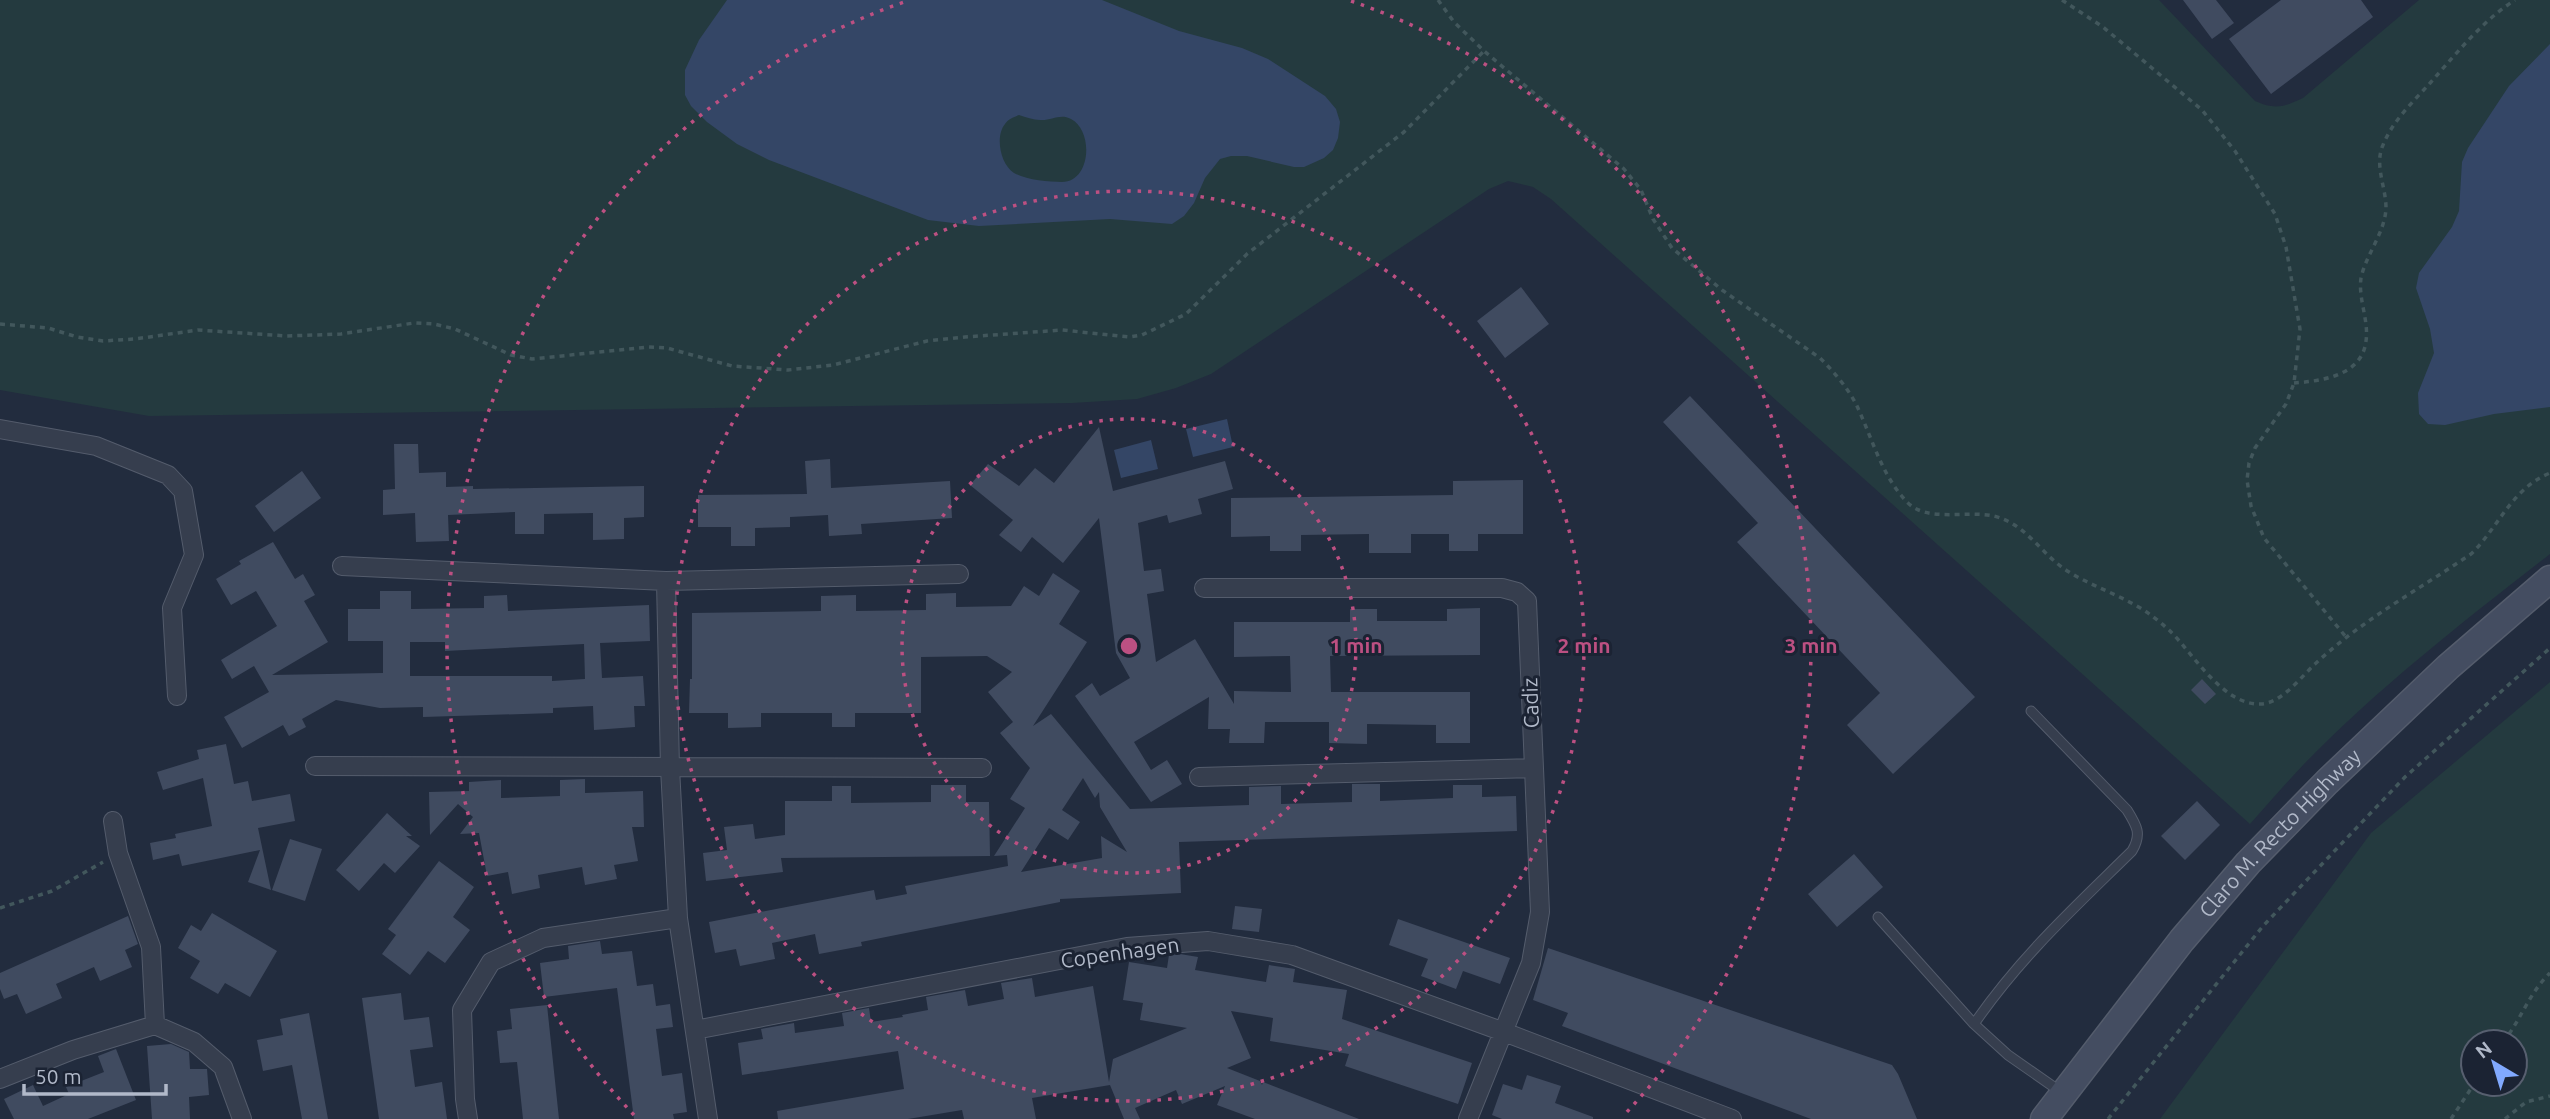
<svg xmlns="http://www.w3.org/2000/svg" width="2550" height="1119" font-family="Ubuntu,sans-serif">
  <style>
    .green { fill: #243a3f; fill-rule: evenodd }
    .water { fill: #344666; fill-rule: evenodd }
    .building { fill: #404b60; fill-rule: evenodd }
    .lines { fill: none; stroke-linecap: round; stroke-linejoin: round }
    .service-casing { stroke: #545c6c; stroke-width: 11 }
    .minor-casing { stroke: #545c6c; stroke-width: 20 }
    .secondary-casing { stroke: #545c6c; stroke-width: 29 }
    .path { stroke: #42575c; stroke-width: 3.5; stroke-dasharray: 5 5; stroke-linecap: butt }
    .service { stroke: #363e4e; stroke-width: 9 }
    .minor { stroke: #363e4e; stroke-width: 18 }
    .secondary { stroke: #444d61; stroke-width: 26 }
    .ring { fill: none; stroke: #bc5082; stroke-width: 3.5; stroke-dasharray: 3.5 7 }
    .labels { text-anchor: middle; stroke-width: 6; stroke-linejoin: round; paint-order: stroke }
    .street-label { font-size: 21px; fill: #b1b9c9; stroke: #1b2333 }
    .centre { fill: #bc5082; stroke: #1b2333; stroke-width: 3.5 }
    .ring-label { font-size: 21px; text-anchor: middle; font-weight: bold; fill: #bc5082; stroke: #1b2333; stroke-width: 6; stroke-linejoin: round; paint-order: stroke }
  </style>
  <rect width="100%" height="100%" fill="#222c3e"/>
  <path class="green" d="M 0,0 L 2159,0 L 2255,101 C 2276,110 2283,107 2303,98 L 2419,0 L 2550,0 L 2550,554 C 2465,620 2379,687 2304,764 C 2286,783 2268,804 2250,824 L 1551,199 L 1533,187 L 1508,181 L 1489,189 L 1211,374 L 1176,388 L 1137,399 L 1072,403 L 149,416 L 0,390 Z
    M 2550,682 L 2550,1119 L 2160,1119 L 2371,833 ZM 2473,1042 L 2515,1042 L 2515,1084 L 2473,1084 Z"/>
  <path class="water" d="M 727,0 L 1102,0 L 1179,31 L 1242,48 L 1268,59 L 1325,96 L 1336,109 L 1340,122 L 1338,138 L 1333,150 L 1324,158 L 1304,167 L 1294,167 L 1247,156 L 1231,156 L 1220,159 L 1205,178 L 1194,203 L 1184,216 L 1172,224 L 1110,219 L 979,226 L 928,220 L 769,160 L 737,144 L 707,122 L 691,106 L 685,95 L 685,70 L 699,40 ZM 1019,115 C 1026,117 1033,120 1040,120 C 1051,121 1060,113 1071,119 C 1094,131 1091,182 1062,182 C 1048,182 1026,180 1014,173 C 1000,164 995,136 1005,124 C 1008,119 1014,117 1019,115 Z
    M 2550,44 L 2550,407 L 2494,414 L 2445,425 L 2428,424 L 2419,414 L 2418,393 L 2434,353 L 2430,329 L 2416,288 L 2419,273 L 2452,227 L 2459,211 L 2462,162 L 2468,148 L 2509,86 Z
    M 1227,419 L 1233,447 L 1193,457 L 1186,429 Z
    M 1151,440 L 1158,469 L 1121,478 L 1114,450 Z"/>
  <path class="building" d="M 2183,0 L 2216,0 L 2234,23 L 2212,39 Z
    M 2281,0 L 2361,0 L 2373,17 L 2271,94 L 2229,39 Z
    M 1521,287 L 1549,324 L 1505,358 L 1477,321 Z
    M 1690,396 L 1975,697 L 1893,774 L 1847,725 L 1880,693 L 1737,542 L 1758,523 L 1663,422 Z
    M 1099,427 L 1113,491 L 1225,461 L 1233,489 L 1198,499 L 1202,514 L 1169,523 L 1167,515 L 1138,523 L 1144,571 L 1161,569 L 1164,591 L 1147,594 L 1156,662 L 1195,639 L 1234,704 L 1234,691 L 1291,692 L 1290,656 L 1234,657 L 1234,622 L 1350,622 L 1350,609 L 1377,609 L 1377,621 L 1447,621 L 1447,609 L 1480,608 L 1480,655 L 1330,656 L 1331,692 L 1470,692 L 1470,743 L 1436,743 L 1436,725 L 1367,724 L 1367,744 L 1329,743 L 1329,722 L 1265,722 L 1264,743 L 1229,743 L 1230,729 L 1208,729 L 1209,697 L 1134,742 L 1151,770 L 1167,760 L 1182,784 L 1151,802 L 1075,696 L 1092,683 L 1100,696 L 1130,678 L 1116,653 L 1099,518 L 1063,563 L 1032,537 L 1021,552 L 999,535 L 1013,520 L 970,485 L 988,464 L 1019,486 L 1035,468 L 1054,483 Z
    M 394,444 L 418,444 L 419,473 L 446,472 L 446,487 L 473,486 L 473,489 L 644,486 L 644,517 L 624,518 L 624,539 L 593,540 L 593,513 L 544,514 L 544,534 L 515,534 L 515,512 L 448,515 L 449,541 L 416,542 L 415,513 L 383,515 L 383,490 L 395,489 Z
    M 830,459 L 831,488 L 950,481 L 952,518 L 861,524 L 862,534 L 829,536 L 828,515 L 790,517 L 790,527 L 755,528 L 755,546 L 731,546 L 731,527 L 698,527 L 698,495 L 807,494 L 805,461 Z
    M 302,471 L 321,498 L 274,532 L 255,506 Z
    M 1523,480 L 1523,534 L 1478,534 L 1478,551 L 1449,551 L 1449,534 L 1411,534 L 1411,553 L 1369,553 L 1369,534 L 1301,535 L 1301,551 L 1270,551 L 1270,536 L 1231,537 L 1231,498 L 1453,495 L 1453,481 Z
    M 273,542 L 295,579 L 303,574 L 315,595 L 304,601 L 328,642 L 272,675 L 383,673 L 383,641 L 348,641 L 348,609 L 380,609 L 380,591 L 411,591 L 411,609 L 484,608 L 484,596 L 507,595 L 508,611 L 649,605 L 650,641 L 600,643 L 602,678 L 643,676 L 645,706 L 634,706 L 635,727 L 594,730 L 593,706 L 553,708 L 553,713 L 423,717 L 423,707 L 380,708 L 336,700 L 302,719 L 306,727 L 289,736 L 283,725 L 242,748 L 224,717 L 269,692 L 254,666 L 232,679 L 221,660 L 277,626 L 256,591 L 231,605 L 216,579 L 241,564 L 239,561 ZM 410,642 L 445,642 L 445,651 L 584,644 L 585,679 L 552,681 L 552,676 L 410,676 Z
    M 1053,573 L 1080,591 L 1059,624 L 1087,642 L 1033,726 L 1051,714 L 1130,809 L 1249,805 L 1249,787 L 1281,786 L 1281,804 L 1352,802 L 1352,784 L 1380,784 L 1380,801 L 1453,798 L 1453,785 L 1482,785 L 1482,797 L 1516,796 L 1517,831 L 1179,842 L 1181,893 L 1060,899 L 1060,902 L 861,942 L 862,946 L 819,954 L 815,934 L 772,943 L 775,959 L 740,966 L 736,949 L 715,953 L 709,922 L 874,890 L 876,900 L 907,894 L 905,886 L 1008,866 L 1007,855 L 994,856 L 1025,808 L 1010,799 L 1030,768 L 1000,733 L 1013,722 L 988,692 L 1012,672 L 987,656 L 921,657 L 921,713 L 855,713 L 855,727 L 832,727 L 832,713 L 761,713 L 761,727 L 728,728 L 728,713 L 689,713 L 690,679 L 692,679 L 692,613 L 821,611 L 821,596 L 856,595 L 856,611 L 926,610 L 926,594 L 956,593 L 956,607 L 1011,606 L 1024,586 L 1039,596 ZM 1083,778 L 1095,798 L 1099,792 L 1100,807 L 1127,852 L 1101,836 L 1102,858 L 1021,872 L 1049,828 L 1068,840 L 1080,822 L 1062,810 Z
    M 2202,679 L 2216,694 L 2205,704 L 2191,690 Z
    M 226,744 L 234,784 L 248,781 L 252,801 L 290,794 L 295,821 L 258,828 L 271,890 L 248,882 L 260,850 L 182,866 L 179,854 L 153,860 L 150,843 L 176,838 L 175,834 L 212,826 L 203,778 L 163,790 L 157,772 L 199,759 L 197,750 Z
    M 585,779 L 585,793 L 643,791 L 644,827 L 632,827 L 638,861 L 614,865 L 617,879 L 585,885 L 582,867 L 538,875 L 540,888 L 512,894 L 508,872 L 487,876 L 479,833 L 460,834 L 473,817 L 458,804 L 430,835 L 429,792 L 469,791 L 469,782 L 501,780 L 501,798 L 560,796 L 560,780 Z
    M 931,785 L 966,785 L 966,802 L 989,802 L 990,856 L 781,858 L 783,872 L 706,881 L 703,853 L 727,850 L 724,827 L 753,824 L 755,839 L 785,835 L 785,801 L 832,801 L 832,786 L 851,786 L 851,803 L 931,802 Z
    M 2197,801 L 2220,825 L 2185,860 L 2161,836 Z
    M 387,813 L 412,836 L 406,836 L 420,846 L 395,873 L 384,863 L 359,891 L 336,870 Z
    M 290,839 L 322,849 L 305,901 L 272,890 Z
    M 1854,854 L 1883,887 L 1837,927 L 1808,894 Z
    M 439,861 L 474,887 L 453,917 L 470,930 L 445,963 L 428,951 L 410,975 L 382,954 L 396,935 L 388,929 Z
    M 1235,906 L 1262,909 L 1259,932 L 1232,929 Z
    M 212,913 L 277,951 L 250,997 L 225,983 L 218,994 L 190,978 L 200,961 L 178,948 L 191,925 L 201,931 Z
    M 128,916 L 138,944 L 125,950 L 132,967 L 100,981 L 94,967 L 56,984 L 62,998 L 26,1014 L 17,994 L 4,999 L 0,989 L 0,973 Z
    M 1398,919 L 1510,958 L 1500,984 L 1463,971 L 1456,989 L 1421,976 L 1428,959 L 1389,945 Z
    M 600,941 L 602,954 L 632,951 L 637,986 L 653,984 L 656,1006 L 670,1004 L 673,1027 L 656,1029 L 662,1076 L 682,1073 L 687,1112 L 673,1114 L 674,1119 L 634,1119 L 617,988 L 544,997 L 540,963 L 569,959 L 568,946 Z
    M 1548,948 L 1892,1065 L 1898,1074 L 1917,1119 L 1811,1119 L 1562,1026 L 1568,1013 L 1533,1000 Z
    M 1180,954 L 1198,957 L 1195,970 L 1266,982 L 1269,965 L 1295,969 L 1293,982 L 1347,990 L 1342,1019 L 1472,1063 L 1458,1104 L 1345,1066 L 1349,1054 L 1270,1041 L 1273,1018 L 1231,1011 L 1251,1058 L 1227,1068 L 1260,1081 L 1262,1085 L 1263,1082 L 1359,1119 L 1255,1119 L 1217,1105 L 1225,1086 L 1182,1104 L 1176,1090 L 1135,1108 L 1140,1119 L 1124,1119 L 1110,1085 L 1032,1098 L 1036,1119 L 964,1119 L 962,1110 L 908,1119 L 778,1119 L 777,1111 L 904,1089 L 898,1051 L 742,1075 L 738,1043 L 763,1039 L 761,1029 L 794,1023 L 795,1033 L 844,1026 L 842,1013 L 869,1008 L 871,1022 L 903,1017 L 902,1015 L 928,1010 L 926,997 L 965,990 L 968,1006 L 1004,999 L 1001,983 L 1032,978 L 1035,997 L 1093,986 L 1109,1082 L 1113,1059 L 1187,1028 L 1140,1020 L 1143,1003 L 1123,1000 L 1129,962 L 1167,968 L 1169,955 Z
    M 401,993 L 404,1020 L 429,1017 L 433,1047 L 410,1050 L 415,1087 L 442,1082 L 447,1119 L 379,1119 L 362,998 Z
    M 547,1005 L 559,1119 L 523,1119 L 517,1062 L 500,1063 L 497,1031 L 512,1029 L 510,1009 Z
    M 309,1013 L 328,1119 L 302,1119 L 292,1065 L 263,1071 L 257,1040 L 283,1035 L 280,1019 Z
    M 171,1044 L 189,1052 L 190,1069 L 207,1069 L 209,1095 L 189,1097 L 190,1119 L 152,1119 L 147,1046 Z
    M 116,1049 L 136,1100 L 88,1119 L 14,1119 L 4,1099 L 33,1085 L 43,1106 L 69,1094 L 66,1087 L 104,1072 L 98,1056 Z
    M 1527,1075 L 1561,1086 L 1555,1103 L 1593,1117 L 1593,1119 L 1502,1119 L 1492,1115 L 1503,1084 L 1522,1090 Z"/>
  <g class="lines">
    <g class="service-casing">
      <path id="service" d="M 1878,917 L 1974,1024 L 2008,1055 L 2061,1092
        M 1974,1024 C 2021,956 2074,908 2132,851 C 2142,834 2137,826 2127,810 L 2031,711"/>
    </g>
    <g class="minor-casing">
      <path id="minor" d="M 0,429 L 96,446 L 168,475 L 183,491 L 194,555 L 172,608 L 177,696
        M 342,566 L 666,581 L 959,574
        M 666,581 L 670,768 L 678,918 L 708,1119
        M 1204,588 L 1502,588 L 1517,592 L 1527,601 L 1540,912 L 1531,963 L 1468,1119
        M 315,766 L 982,768
        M 1199,777 L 1534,768
        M 113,821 L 118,853 L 151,947 L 155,1025
        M 695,1030 L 1127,947 L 1208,941 L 1292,955 L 1504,1032 L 1732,1119
        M 0,1079 L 73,1050 L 155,1025 L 194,1042 L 223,1067 L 242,1119
        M 468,1119 L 465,1099 L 462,1010 L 491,962 L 543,938 L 678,918"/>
    </g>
    <g class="secondary-casing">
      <g id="secondary">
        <path id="s1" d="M 2044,1119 L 2182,940 L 2248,863 L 2327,782 L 2448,667 L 2550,579"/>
      </g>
    </g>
    <path class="path" d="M 1438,0 L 1454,22 L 1484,51 L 1624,169 L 1641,190 L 1653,219 L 1672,248 L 1722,290 L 1820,358 C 1834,372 1847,387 1856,404 C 1872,437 1881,475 1907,502 C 1927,523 1967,510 1994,516 C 2027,524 2041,555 2069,572 C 2090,585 2114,593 2135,605 C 2148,612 2159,621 2169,630 C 2193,653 2223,706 2261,704 C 2282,703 2301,677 2315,664 C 2362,620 2418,590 2471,554 C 2499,527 2511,489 2550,473
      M 2062,0 L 2103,27 L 2202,110 L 2235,151 L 2275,214 L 2286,247 L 2300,329 L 2294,383 L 2286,404 L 2255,448 L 2249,463 L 2247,480 L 2251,506 L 2264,538 L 2346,637
      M 0,324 L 48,328 L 77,337 L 103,341 L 135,339 L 198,330 L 287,336 L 341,334 L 414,323 L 434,324 L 455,329 L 511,355 L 532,359 L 648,347 L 667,348 L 732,366 L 788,370 L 833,365 L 927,341 L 965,337 L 1062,330 L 1129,337 L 1142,335 L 1186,314 L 1247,254 L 1404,132 L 1484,51
      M 2294,383 C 2321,381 2362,376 2366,341 C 2369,320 2358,299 2361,278 C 2366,254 2385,233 2386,208 C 2386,187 2374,165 2383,145 C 2393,120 2414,101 2431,82 C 2457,53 2482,21 2515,0
      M 0,908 L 52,891 L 103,862
      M 2503,1042 C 2521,1020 2529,993 2550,973
      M 2108,1119 L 2263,926 L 2405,777 L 2550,648
      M 2451,1119 L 2474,1084
      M 2505,1119 L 2526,1102 L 2550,1096"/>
    <use href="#service" class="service"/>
    <use href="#minor" class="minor"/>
    <use href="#secondary" class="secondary"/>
  </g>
  <g class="ring">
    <circle cx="1129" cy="646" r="227"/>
    <circle cx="1129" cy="646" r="455"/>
    <path d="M634 1115A682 682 0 0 1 907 1M1351 1A682 682 0 0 1 1624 1115"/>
  </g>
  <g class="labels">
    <g class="street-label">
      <text transform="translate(1531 703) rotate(-92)" y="7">Cadiz</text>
      <text dy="7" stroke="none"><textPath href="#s1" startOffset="371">Claro M. Recto Highway</textPath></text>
      <text transform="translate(1120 953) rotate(-8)" y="7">Copenhagen</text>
    </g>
  </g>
  <circle cx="1129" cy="646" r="10" class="centre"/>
  <g class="ring-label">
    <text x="1356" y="653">1 min</text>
    <text x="1584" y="653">2 min</text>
    <text x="1811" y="653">3 min</text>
  </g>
  <g transform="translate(2494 1063) rotate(322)"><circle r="33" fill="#1b2333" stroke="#575f6f" stroke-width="2"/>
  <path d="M0-5L12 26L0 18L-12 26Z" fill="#81a9fe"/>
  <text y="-10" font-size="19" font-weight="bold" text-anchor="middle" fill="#b1b9c9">N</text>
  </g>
  <path d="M24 1084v10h142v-10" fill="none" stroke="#b1b9c9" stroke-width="3.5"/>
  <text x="35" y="1084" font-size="21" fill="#b1b9c9" stroke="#1b2333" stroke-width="5" paint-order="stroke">50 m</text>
</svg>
